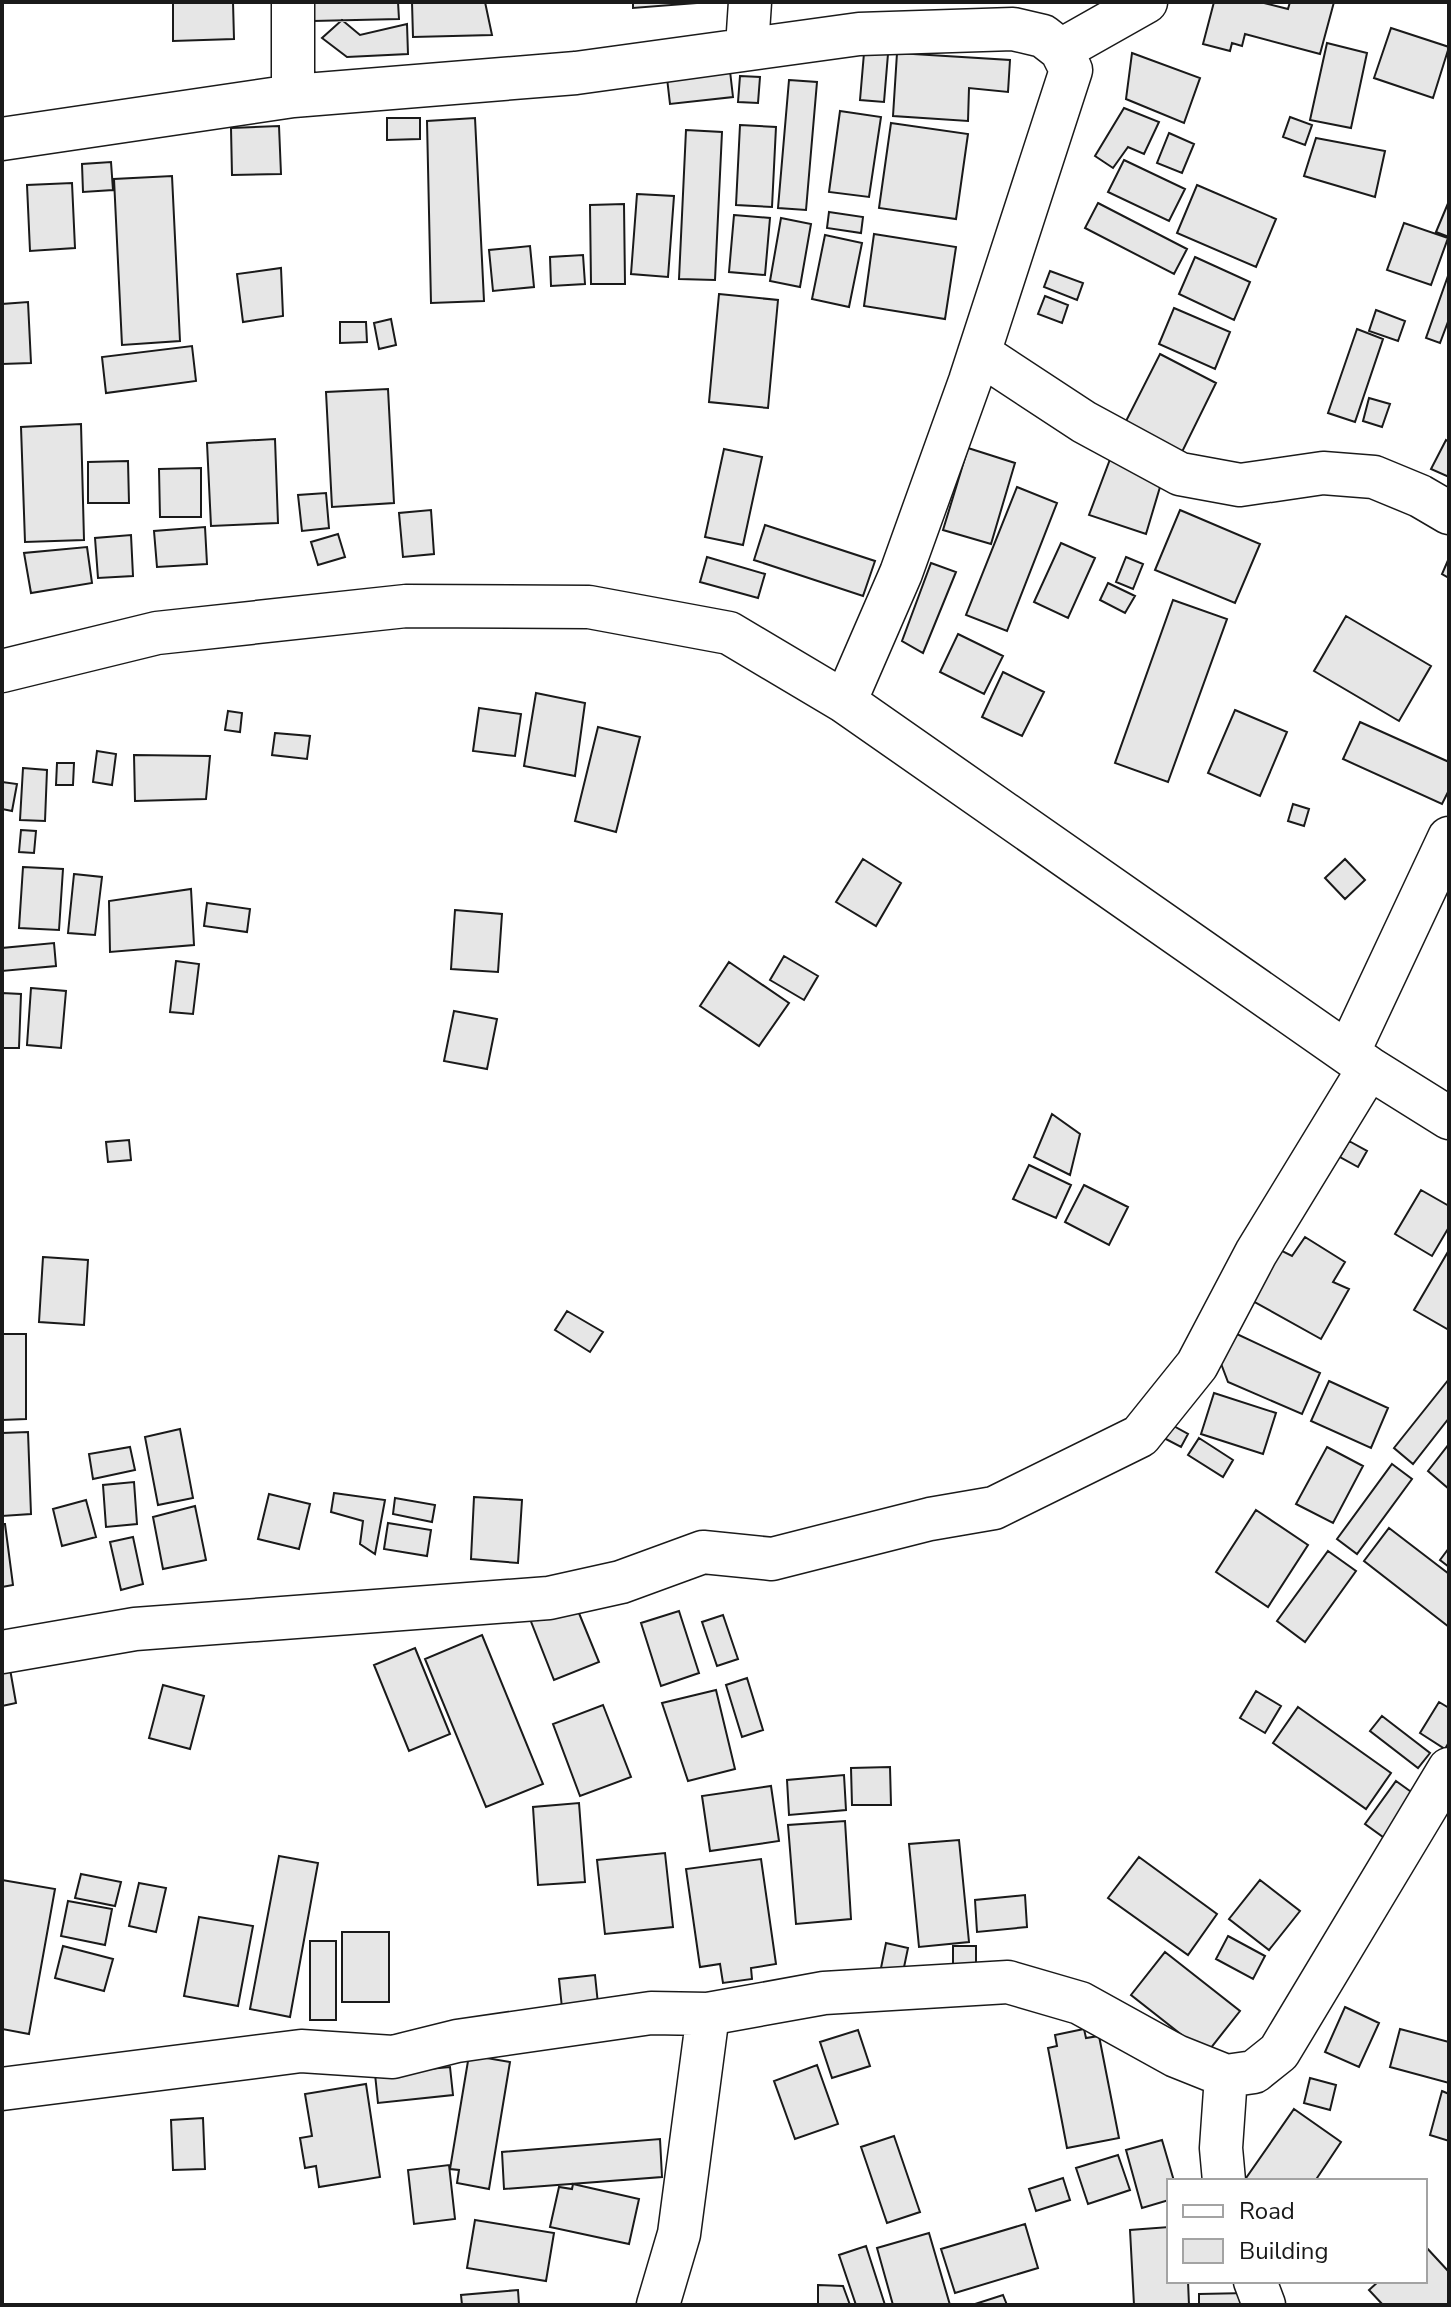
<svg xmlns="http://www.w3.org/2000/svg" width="1451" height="2307" font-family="'Nunito Sans',sans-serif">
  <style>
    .building { fill: #e6e6e6; stroke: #1a1a1a; stroke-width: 2 }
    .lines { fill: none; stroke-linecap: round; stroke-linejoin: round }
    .minor-casing { stroke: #1a1a1a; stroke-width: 45 }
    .minor { stroke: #fff; stroke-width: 42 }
  </style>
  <rect width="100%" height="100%" fill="#fff"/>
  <path class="building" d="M 173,2 L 233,2 L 234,39 L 173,41 Z
    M 313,2 L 398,2 L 399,19 L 313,21 Z
    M 412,2 L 485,2 L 492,35 L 413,37 Z
    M 633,2 L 710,2 L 633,8 Z
    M 1214,2 L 1260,2 L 1288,9 L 1290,2 L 1334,2 L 1320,54 L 1245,34 L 1242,46 L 1232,43 L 1230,51 L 1203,44 Z
    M 342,20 L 360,35 L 407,24 L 408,54 L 347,57 L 322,38 Z
    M 1391,28 L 1449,47 L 1433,98 L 1374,78 Z
    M 1327,43 L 1367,53 L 1351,128 L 1310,120 Z
    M 864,53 L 888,54 L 884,102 L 860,100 Z
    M 897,53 L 1010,60 L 1008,92 L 969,88 L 968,121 L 893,116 Z
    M 1132,53 L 1200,78 L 1184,123 L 1126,99 Z
    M 730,71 L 733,97 L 670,104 L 667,78 Z
    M 740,76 L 760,77 L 758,103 L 738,102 Z
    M 789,80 L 817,82 L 806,210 L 778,208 Z
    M 1124,108 L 1159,122 L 1144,154 L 1128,147 L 1113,168 L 1095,156 Z
    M 840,111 L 881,117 L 869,197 L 829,192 Z
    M 1290,117 L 1312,125 L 1305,145 L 1283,137 Z
    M 387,118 L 420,118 L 420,139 L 387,140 Z
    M 475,118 L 484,301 L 431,303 L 427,121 Z
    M 891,123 L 968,134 L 956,219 L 879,208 Z
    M 740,125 L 776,127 L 772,207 L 736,205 Z
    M 279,126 L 281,174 L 232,175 L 231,128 Z
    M 686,130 L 722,132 L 715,280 L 679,279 Z
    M 1169,133 L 1194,144 L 1182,173 L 1157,163 Z
    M 1316,138 L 1385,151 L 1375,197 L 1304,176 Z
    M 1124,160 L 1185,189 L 1169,221 L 1108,192 Z
    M 111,162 L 113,190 L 83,192 L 82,164 Z
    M 172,176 L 180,341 L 122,345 L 114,179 Z
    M 72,183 L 75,248 L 30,251 L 27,185 Z
    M 1197,185 L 1276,219 L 1256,267 L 1177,233 Z
    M 637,194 L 674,196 L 668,277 L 631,274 Z
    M 1449,201 L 1449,237 L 1436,232 Z
    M 1098,203 L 1187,249 L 1174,274 L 1085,228 Z
    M 624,204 L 625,284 L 591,284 L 590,205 Z
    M 829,212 L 863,217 L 861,233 L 827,228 Z
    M 734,215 L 770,218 L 765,275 L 729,272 Z
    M 781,218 L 811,224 L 800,287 L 770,281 Z
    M 1404,223 L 1448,238 L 1431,285 L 1387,270 Z
    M 874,234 L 956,247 L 945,319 L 864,306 Z
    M 825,235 L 862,243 L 849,307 L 812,299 Z
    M 530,246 L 534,287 L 493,291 L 489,250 Z
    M 583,255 L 585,284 L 551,286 L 550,257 Z
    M 1195,257 L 1250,282 L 1234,320 L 1179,294 Z
    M 281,268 L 283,316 L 243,322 L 237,274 Z
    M 1050,271 L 1083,283 L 1077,300 L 1044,287 Z
    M 1449,273 L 1449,319 L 1440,343 L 1426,338 Z
    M 719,294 L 778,300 L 768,408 L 709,402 Z
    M 1045,296 L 1068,305 L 1062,323 L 1038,314 Z
    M 28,302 L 31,363 L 2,364 L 2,304 Z
    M 1174,308 L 1230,332 L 1215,369 L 1159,344 Z
    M 1376,310 L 1405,321 L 1398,341 L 1369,331 Z
    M 391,319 L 396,345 L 379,349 L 374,323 Z
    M 340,322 L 366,322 L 367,342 L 340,343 Z
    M 1357,329 L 1383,339 L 1355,422 L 1328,413 Z
    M 192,346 L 196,381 L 106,393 L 102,357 Z
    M 1160,354 L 1216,383 L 1181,454 L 1124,425 Z
    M 388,389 L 394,503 L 332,507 L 326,392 Z
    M 1369,398 L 1390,404 L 1382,427 L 1363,421 Z
    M 81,424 L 84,540 L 25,542 L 21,427 Z
    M 275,439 L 278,523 L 211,526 L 207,443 Z
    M 1446,440 L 1449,442 L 1449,477 L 1431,469 Z
    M 968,448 L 1015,463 L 991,544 L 943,530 Z
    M 724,449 L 762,457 L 743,545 L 705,537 Z
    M 1112,454 L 1163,477 L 1146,534 L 1089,515 Z
    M 128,461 L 129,503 L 88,503 L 88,462 Z
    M 201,468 L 201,517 L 160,517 L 159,469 Z
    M 1017,487 L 1057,503 L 1007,631 L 966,615 Z
    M 326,493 L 329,528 L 302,531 L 298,495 Z
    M 431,510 L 434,554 L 403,557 L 399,513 Z
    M 1180,510 L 1260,544 L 1235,603 L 1155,570 Z
    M 765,525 L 875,561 L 863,596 L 754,560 Z
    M 205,527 L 207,564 L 157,567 L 154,531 Z
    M 338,534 L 345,557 L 318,565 L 311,542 Z
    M 131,535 L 133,576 L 98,578 L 95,538 Z
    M 1061,543 L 1095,558 L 1068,618 L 1034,602 Z
    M 87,547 L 92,583 L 31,593 L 24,553 Z
    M 707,557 L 765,574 L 758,598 L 700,582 Z
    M 1126,557 L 1143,564 L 1133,589 L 1116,582 Z
    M 1449,558 L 1449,578 L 1442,574 Z
    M 931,563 L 956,572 L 923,653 L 902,641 Z
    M 1108,583 L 1135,596 L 1125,613 L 1100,600 Z
    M 1173,600 L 1227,619 L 1168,782 L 1115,763 Z
    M 1346,616 L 1431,666 L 1399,721 L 1314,671 Z
    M 958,634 L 1003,656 L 984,694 L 940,672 Z
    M 1003,672 L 1044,692 L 1022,736 L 982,717 Z
    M 536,693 L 585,703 L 575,776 L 524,766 Z
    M 479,708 L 521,714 L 515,756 L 473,751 Z
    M 1235,710 L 1287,732 L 1260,796 L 1208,773 Z
    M 228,711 L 242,713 L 240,732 L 225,730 Z
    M 1360,722 L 1449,762 L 1449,790 L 1442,804 L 1343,759 Z
    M 598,727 L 640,737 L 616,832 L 575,821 Z
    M 275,733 L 310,736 L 307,759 L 272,755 Z
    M 97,751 L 116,754 L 112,785 L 93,782 Z
    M 134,755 L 210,756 L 206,799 L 135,801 Z
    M 57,763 L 74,763 L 73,785 L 56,785 Z
    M 23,768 L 47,770 L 45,821 L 20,820 Z
    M 2,782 L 17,784 L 12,811 L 2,809 Z
    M 1293,804 L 1309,809 L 1304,826 L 1288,821 Z
    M 21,830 L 36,831 L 34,853 L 19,852 Z
    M 863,859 L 901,883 L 876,926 L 836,902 Z
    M 1345,859 L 1365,880 L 1345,899 L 1325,878 Z
    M 23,867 L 63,869 L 59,930 L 19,928 Z
    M 74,874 L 102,877 L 95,935 L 68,933 Z
    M 191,889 L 194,945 L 110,952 L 109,901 Z
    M 207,903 L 250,909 L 247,932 L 204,926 Z
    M 455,910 L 502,914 L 498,972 L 451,969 Z
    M 54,943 L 56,966 L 2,971 L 2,948 Z
    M 784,956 L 818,976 L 804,1000 L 770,980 Z
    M 176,961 L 199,964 L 193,1014 L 170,1012 Z
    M 729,962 L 789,1003 L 759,1046 L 700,1006 Z
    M 31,988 L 66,991 L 61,1048 L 27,1045 Z
    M 2,993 L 21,994 L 19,1048 L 2,1048 Z
    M 454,1011 L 497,1019 L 487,1069 L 444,1061 Z
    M 1052,1114 L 1080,1134 L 1070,1175 L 1034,1157 Z
    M 129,1140 L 131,1160 L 108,1162 L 106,1142 Z
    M 1349,1141 L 1367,1151 L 1358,1167 L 1340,1157 Z
    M 1029,1165 L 1071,1185 L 1056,1218 L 1013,1199 Z
    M 1084,1185 L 1128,1207 L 1109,1245 L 1065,1222 Z
    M 1421,1190 L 1449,1206 L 1449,1227 L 1432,1256 L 1395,1234 Z
    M 1305,1237 L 1345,1262 L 1333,1282 L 1349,1289 L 1321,1339 L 1242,1295 L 1270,1245 L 1292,1256 Z
    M 1449,1250 L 1449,1330 L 1414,1310 Z
    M 43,1257 L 88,1260 L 84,1325 L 39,1322 Z
    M 567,1311 L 603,1332 L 590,1352 L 555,1330 Z
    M 1224,1328 L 1320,1373 L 1302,1414 L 1228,1382 L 1217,1353 Z
    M 2,1334 L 26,1334 L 26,1419 L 2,1420 Z
    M 1449,1379 L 1449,1418 L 1413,1464 L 1394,1448 Z
    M 1329,1381 L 1388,1408 L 1371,1448 L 1311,1421 Z
    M 1214,1393 L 1276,1413 L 1263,1454 L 1201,1434 Z
    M 1170,1424 L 1188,1434 L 1181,1447 L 1162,1437 Z
    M 180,1429 L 193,1498 L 158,1505 L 145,1437 Z
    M 28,1432 L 31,1514 L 2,1516 L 2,1433 Z
    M 1199,1438 L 1233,1460 L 1223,1477 L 1188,1455 Z
    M 1449,1444 L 1449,1489 L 1428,1471 Z
    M 130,1447 L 135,1470 L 93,1479 L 89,1454 Z
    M 1327,1447 L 1363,1466 L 1333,1523 L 1296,1504 Z
    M 1392,1464 L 1412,1479 L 1357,1554 L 1337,1539 Z
    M 134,1482 L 137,1524 L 106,1527 L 103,1485 Z
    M 334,1493 L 385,1500 L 375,1554 L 360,1544 L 363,1521 L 331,1512 Z
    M 269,1494 L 310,1504 L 299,1549 L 258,1539 Z
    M 474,1497 L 522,1500 L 518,1563 L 471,1559 Z
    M 395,1498 L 435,1505 L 432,1522 L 393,1514 Z
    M 86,1500 L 96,1537 L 62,1546 L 53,1509 Z
    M 195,1506 L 206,1560 L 163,1569 L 153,1517 Z
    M 1256,1510 L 1308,1545 L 1268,1607 L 1216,1572 Z
    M 388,1523 L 431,1530 L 427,1556 L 384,1549 Z
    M 2,1524 L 5,1524 L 13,1585 L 2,1587 Z
    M 1389,1528 L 1449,1574 L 1449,1627 L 1364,1561 Z
    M 133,1537 L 143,1584 L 121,1590 L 110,1542 Z
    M 1449,1548 L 1449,1567 L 1440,1560 Z
    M 1328,1551 L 1356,1571 L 1305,1642 L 1277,1621 Z
    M 574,1601 L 599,1662 L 554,1680 L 530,1619 Z
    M 679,1611 L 699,1673 L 661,1686 L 641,1623 Z
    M 723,1615 L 738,1659 L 717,1666 L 702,1622 Z
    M 482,1635 L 543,1784 L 486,1807 L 425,1659 Z
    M 415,1648 L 450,1734 L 409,1751 L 374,1665 Z
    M 10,1669 L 16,1703 L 2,1706 L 2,1670 Z
    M 747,1678 L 763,1730 L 742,1737 L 726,1685 Z
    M 163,1685 L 204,1696 L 190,1749 L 149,1738 Z
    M 716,1690 L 735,1769 L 688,1781 L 662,1703 Z
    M 1256,1691 L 1281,1706 L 1265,1733 L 1240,1718 Z
    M 1439,1702 L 1449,1708 L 1449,1742 L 1445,1749 L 1420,1733 Z
    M 603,1705 L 631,1777 L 580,1796 L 553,1724 Z
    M 1298,1707 L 1391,1773 L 1366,1809 L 1273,1743 Z
    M 1382,1716 L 1430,1753 L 1418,1768 L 1370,1731 Z
    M 890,1767 L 891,1805 L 852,1805 L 851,1768 Z
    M 844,1775 L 846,1810 L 789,1815 L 787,1780 Z
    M 1396,1781 L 1421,1799 L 1390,1842 L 1365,1824 Z
    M 771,1786 L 779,1841 L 710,1851 L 702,1796 Z
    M 579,1803 L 585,1882 L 538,1885 L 533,1807 Z
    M 845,1821 L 851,1919 L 796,1924 L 788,1825 Z
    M 959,1840 L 969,1942 L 919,1947 L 909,1844 Z
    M 665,1853 L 673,1927 L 605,1934 L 597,1860 Z
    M 279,1856 L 318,1863 L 290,2017 L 250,2009 Z
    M 1139,1857 L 1217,1914 L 1188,1955 L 1108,1898 Z
    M 761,1859 L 776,1964 L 751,1968 L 752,1979 L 723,1983 L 720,1964 L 700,1967 L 686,1869 Z
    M 81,1874 L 121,1882 L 115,1906 L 75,1898 Z
    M 2,1880 L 55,1889 L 29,2034 L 2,2029 Z
    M 1260,1880 L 1300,1911 L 1269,1950 L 1229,1919 Z
    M 139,1883 L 166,1888 L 156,1932 L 129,1926 Z
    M 1025,1895 L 1027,1927 L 977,1932 L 975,1900 Z
    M 68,1901 L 112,1909 L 105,1945 L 61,1936 Z
    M 199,1917 L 253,1926 L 238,2006 L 184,1996 Z
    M 342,1932 L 389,1932 L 389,2002 L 342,2002 Z
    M 1228,1936 L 1265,1956 L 1253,1979 L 1216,1959 Z
    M 310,1941 L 336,1941 L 336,2020 L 310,2020 Z
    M 886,1943 L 908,1948 L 903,1972 L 881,1968 Z
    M 63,1946 L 113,1959 L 104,1991 L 55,1978 Z
    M 953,1946 L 976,1946 L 976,1972 L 953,1973 Z
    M 1165,1952 L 1240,2011 L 1206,2054 L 1131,1995 Z
    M 595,1975 L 598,2004 L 562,2008 L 559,1979 Z
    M 1345,2007 L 1379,2023 L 1359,2067 L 1325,2052 Z
    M 1084,2029 L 1086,2038 L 1099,2036 L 1119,2138 L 1067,2148 L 1048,2048 L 1057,2046 L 1055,2035 Z
    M 1400,2029 L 1449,2042 L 1449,2083 L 1390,2067 Z
    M 858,2030 L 870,2066 L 832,2078 L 820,2042 Z
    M 469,2055 L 510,2062 L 489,2189 L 457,2183 L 459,2170 L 450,2169 Z
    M 817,2065 L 838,2124 L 795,2139 L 774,2081 Z
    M 450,2067 L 453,2095 L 378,2103 L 375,2074 Z
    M 1310,2078 L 1336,2085 L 1330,2110 L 1304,2103 Z
    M 366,2084 L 380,2177 L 319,2187 L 316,2166 L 305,2168 L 300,2138 L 312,2136 L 305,2094 Z
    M 1442,2091 L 1449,2094 L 1449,2141 L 1430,2135 Z
    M 1294,2109 L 1341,2142 L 1315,2181 L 1244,2181 Z
    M 203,2118 L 205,2169 L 173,2170 L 171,2120 Z
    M 894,2136 L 920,2212 L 887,2223 L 861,2147 Z
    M 660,2139 L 662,2177 L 504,2189 L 502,2152 Z
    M 1162,2140 L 1174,2181 L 1169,2181 L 1169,2200 L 1142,2208 L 1126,2150 Z
    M 1118,2155 L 1130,2190 L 1088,2204 L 1076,2168 Z
    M 449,2165 L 455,2219 L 414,2224 L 408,2170 Z
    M 1063,2178 L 1070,2200 L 1036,2211 L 1029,2189 Z
    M 573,2184 L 639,2199 L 629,2244 L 550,2227 L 559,2187 L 572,2189 Z
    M 475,2220 L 554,2233 L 546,2281 L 467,2268 Z
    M 1025,2224 L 1038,2268 L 955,2293 L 941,2249 Z
    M 1169,2227 L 1169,2281 L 1188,2281 L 1189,2305 L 1134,2305 L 1130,2230 Z
    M 929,2233 L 950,2305 L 893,2305 L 877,2248 Z
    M 866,2246 L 885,2305 L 856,2305 L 839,2255 Z
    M 1425,2246 L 1449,2272 L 1449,2305 L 1383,2305 L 1369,2290 L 1379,2281 L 1425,2281 Z
    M 818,2285 L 843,2286 L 850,2305 L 818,2305 Z
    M 518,2290 L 519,2305 L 462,2305 L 461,2295 Z
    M 1248,2293 L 1248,2305 L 1199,2305 L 1199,2294 Z
    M 1003,2295 L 1007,2305 L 972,2305 Z"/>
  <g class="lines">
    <g class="minor-casing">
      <path id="minor" d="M 747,47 L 750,2
        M 1061,50 L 1146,2
        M 293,96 L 293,2
        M 2,139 L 293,96 L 576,73 L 859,34 L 1013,29 L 1043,36 L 1061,50 L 1071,70 L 970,381 L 901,573 L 845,702
        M 979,353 L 1084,422 L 1180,474 L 1240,485 L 1323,473 L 1374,477 L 1420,496 L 1449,513
        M 2,671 L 157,633 L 406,606 L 589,607 L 729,633 L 845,702 L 1369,1068 L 1449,1118
        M 1349,1051 L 1449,838
        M 2,1652 L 135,1629 L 549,1598 L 621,1582 L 703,1552 L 772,1559 L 930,1519 L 994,1508 L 1140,1436 L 1197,1365 L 1256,1253 L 1369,1068
        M 2,2089 L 301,2051 L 393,2057 L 457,2041 L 651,2013 L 708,2014 L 824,1993 L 1008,1982 L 1080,2003 L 1176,2056 L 1226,2076 L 1254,2072 L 1279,2052 L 1449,1769
        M 1224,2181 L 1221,2148 L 1226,2076
        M 1255,2281 L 1264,2305
        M 658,2305 L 679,2234 L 708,2014"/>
    </g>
    <use href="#minor" class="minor"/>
  </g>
  <rect width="1451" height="2307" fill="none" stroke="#1a1a1a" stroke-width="8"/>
  <rect x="1167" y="2179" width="260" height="104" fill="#ffffff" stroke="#a3a3a3" stroke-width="2"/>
  <rect x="1183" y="2205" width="40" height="12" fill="#ffffff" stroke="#a3a3a3" stroke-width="2"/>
  <text x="1239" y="2219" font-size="24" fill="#1a1a1a">Road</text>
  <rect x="1183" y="2239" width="40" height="24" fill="#e6e6e6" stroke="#a3a3a3" stroke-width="2"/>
  <text x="1239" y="2259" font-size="24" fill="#1a1a1a">Building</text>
</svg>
